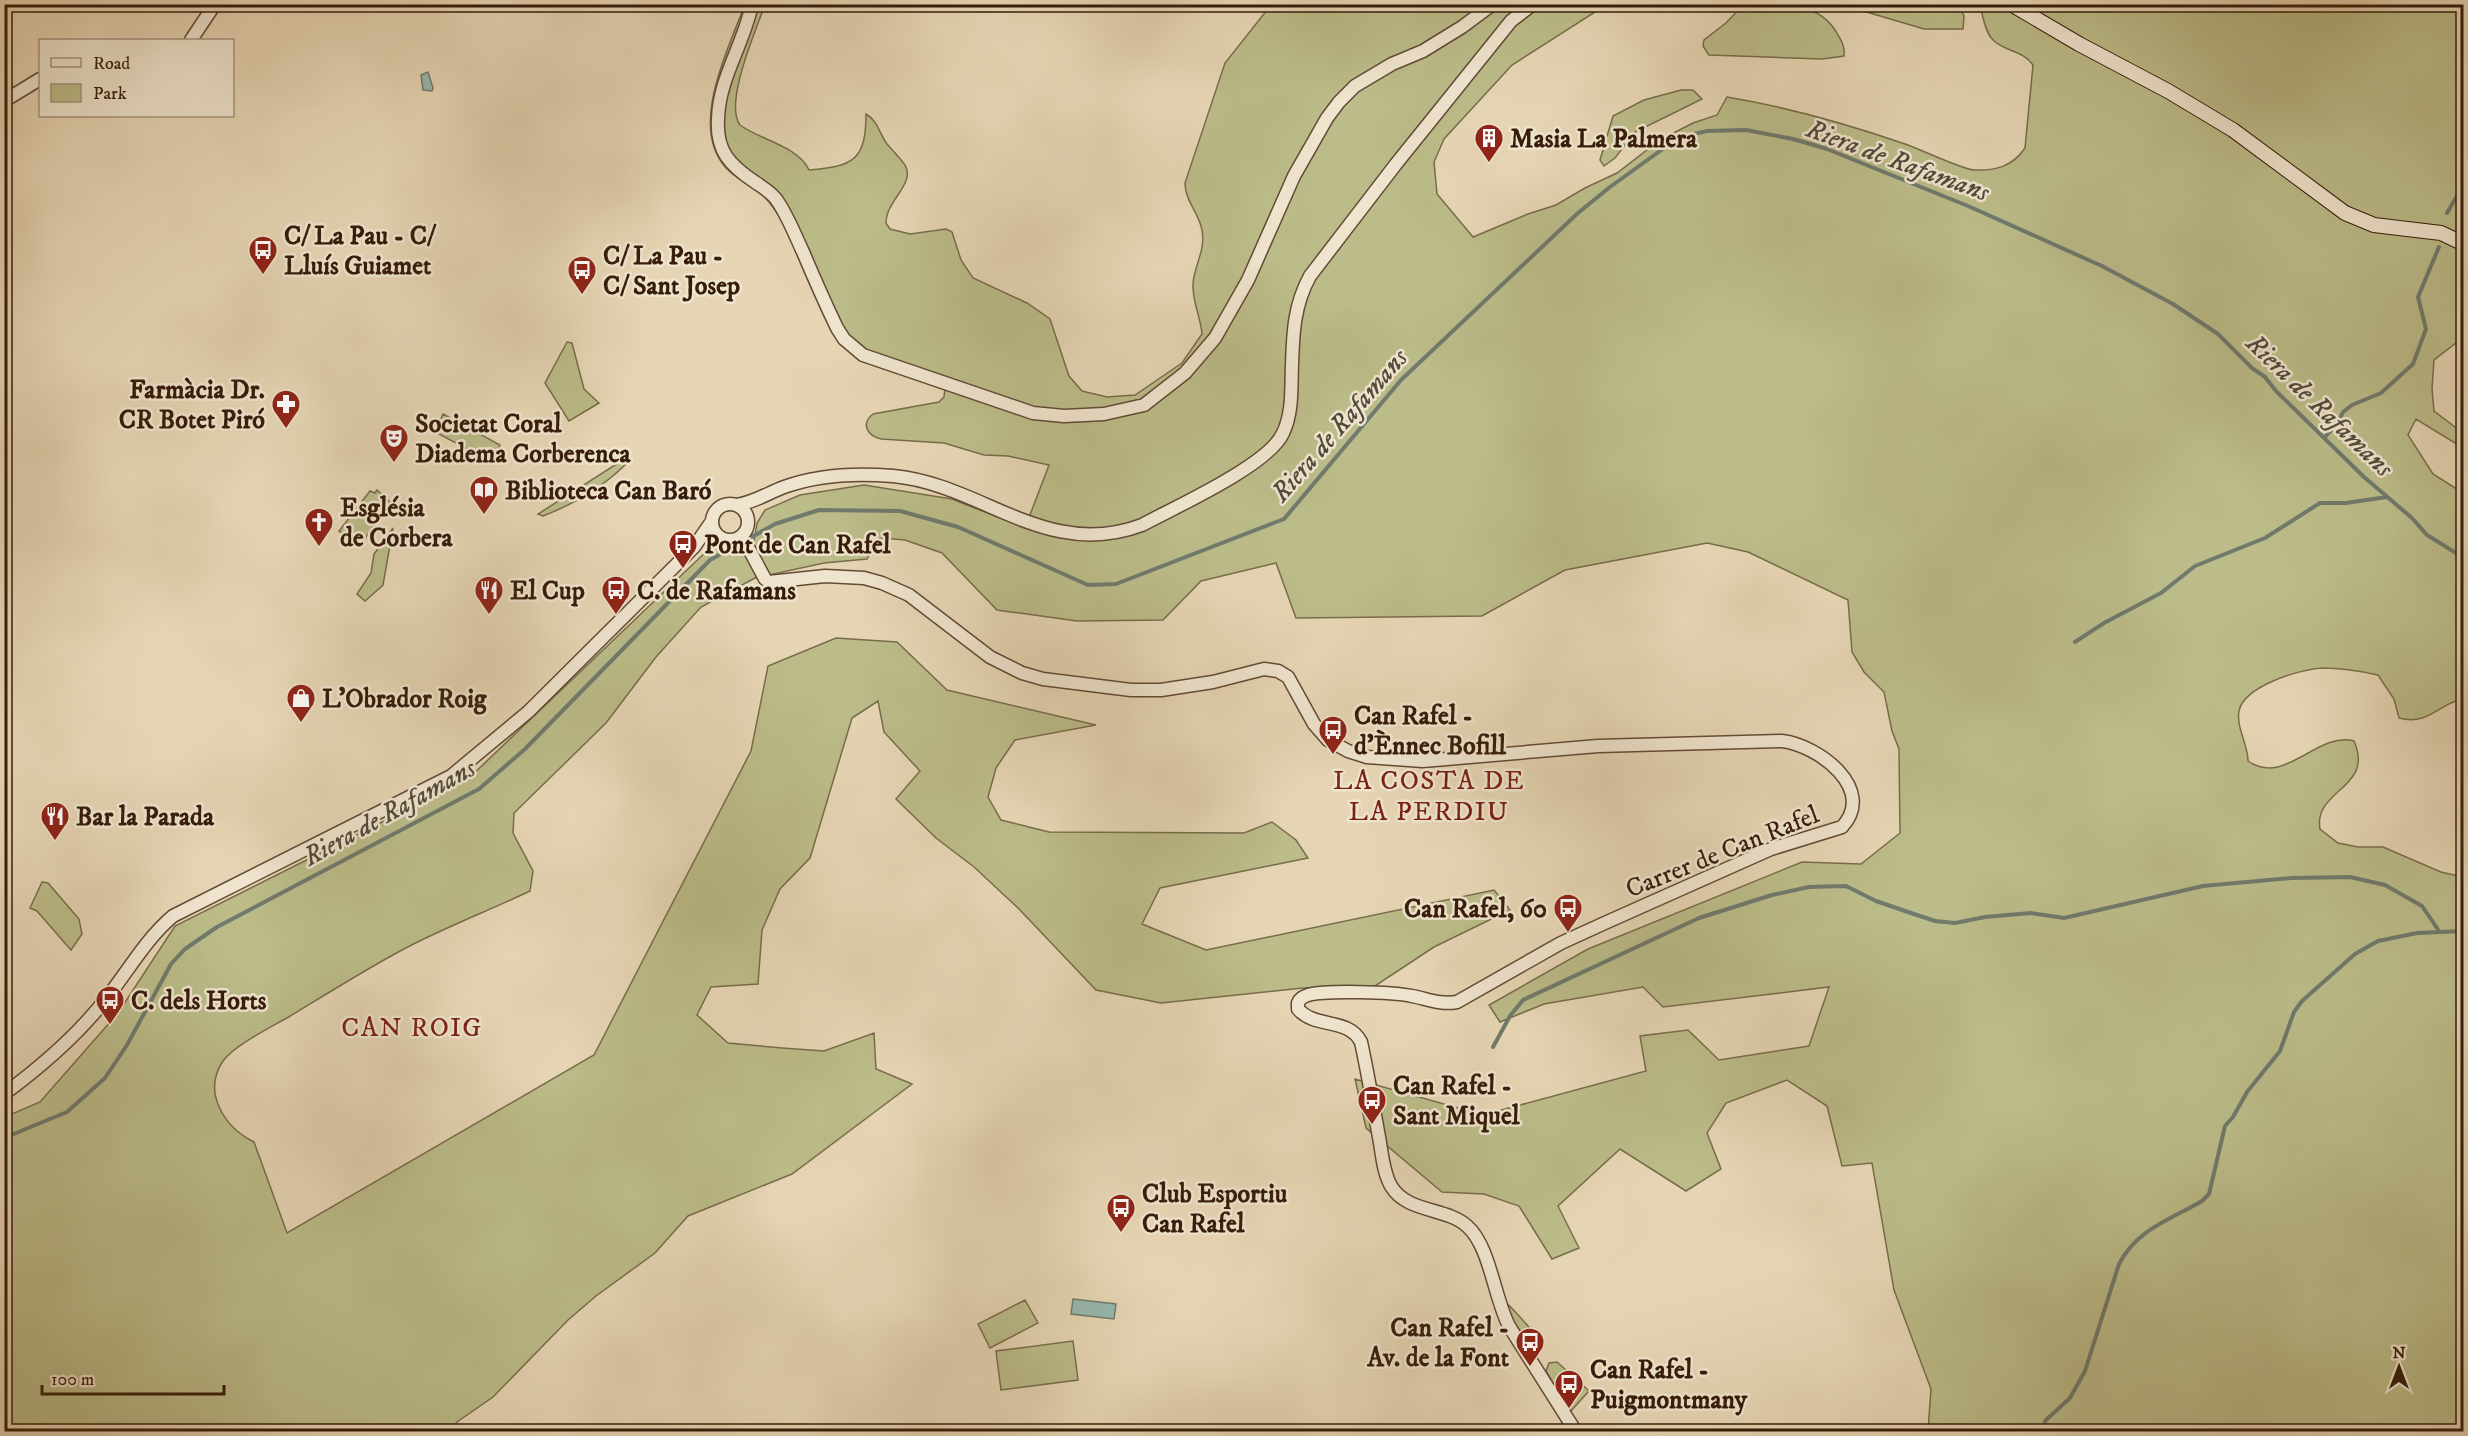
<svg xmlns="http://www.w3.org/2000/svg" width="2468" height="1436" font-family="'IM FELL DW Pica',serif">
  <style>
    .green { fill: #bbbc89; stroke: #786c4a; stroke-width: 1.5 }
    .water { fill: #96b8af; stroke: #707a6d; stroke-width: 1.5 }
    .lines { fill: none; stroke-linecap: round; stroke-linejoin: round }
    .stream { stroke: #707a6d; stroke-width: 4 }
    .tertiary-casing { stroke: #624a34; stroke-width: 15 }
    .secondary-casing { stroke: #361c0a; stroke-width: 16 }
    .tertiary { stroke: #efe4ce; stroke-width: 12 }
    .secondary { stroke: #efe4ce; stroke-width: 14 }
    .labels { text-anchor: middle; stroke-width: 5; stroke-linejoin: round; paint-order: stroke }
    .poi-label { font-size: 26px; font-weight: bold; fill: #361c0a; stroke: #efe4ce; text-anchor: start }
    .street-label { font-size: 26px; fill: #361c0a; stroke: #efe4ce }
    .water-label { font-size: 27px; font-style: italic; fill: #534b3c; stroke: #efe4ce }
    .neighbourhood-label { font-size: 27px; letter-spacing: 1.5px; fill: #7a1f14; stroke: #efe4ce }
  </style>
  <rect width="100%" height="100%" fill="#e6d5b4"/>
  <filter id="stains"><feTurbulence type="fractalNoise" baseFrequency=".00333" numOctaves="4"/><feColorMatrix values="0 0 0 0 .2 0 0 0 0 .09 0 0 0 0 .02 0 0 0 .5 -.17"/></filter>
  <radialGradient id="worn" r=".72"><stop offset=".6" stop-color="#630" stop-opacity="0"/><stop offset="1" stop-color="#630" stop-opacity=".3"/></radialGradient>
  <path class="green" d="M 1744,4 C 1775,4 1816,0 1835,30 C 1841,40 1845,45 1844,56 L 1822,59 L 1709,55 L 1703,46 L 1704,40 L 1726,23 Z
    M 1271,5 L 1606,5 L 1512,65 L 1444,139 L 1434,162 L 1437,194 L 1473,237 L 1528,214 L 1556,205 L 1585,188 L 1617,173 L 1660,140 L 1693,123 L 1717,115 L 1727,97 C 1787,107 1847,124 1905,144 C 1920,149 1961,169 1974,170 C 1996,171 2013,166 2025,148 L 2033,65 C 2023,50 2005,52 1993,40 C 1984,31 1984,16 1979,5 L 2463,5 L 2463,349 L 2456,343 L 2434,360 L 2432,389 L 2434,411 L 2463,433 L 2463,448 L 2416,419 L 2408,435 L 2433,474 L 2463,493 L 2463,699 C 2439,703 2429,726 2399,718 L 2394,699 L 2378,675 C 2360,671 2342,668 2323,668 C 2300,669 2244,686 2239,711 C 2236,728 2248,744 2248,761 C 2285,787 2317,731 2354,741 C 2375,789 2313,789 2320,829 L 2338,843 L 2358,847 L 2383,847 L 2441,872 L 2463,877 L 2463,1431 L 1928,1431 L 1931,1389 L 1894,1290 L 1872,1163 L 1842,1166 L 1827,1106 L 1787,1080 L 1726,1103 L 1707,1133 L 1721,1169 L 1686,1191 L 1620,1149 L 1558,1206 L 1579,1248 L 1552,1259 L 1519,1206 L 1484,1194 L 1442,1192 L 1366,1128 L 1355,1079 L 1483,1115 L 1646,1071 L 1640,1036 L 1688,1030 L 1719,1060 L 1809,1046 L 1829,987 L 1663,1007 L 1643,987 L 1544,1004 L 1500,1022 L 1489,1005 L 1588,949 L 1802,862 L 1861,864 L 1900,833 L 1899,749 L 1892,731 L 1884,692 L 1864,672 L 1852,652 L 1848,600 L 1748,552 L 1707,543 L 1565,570 L 1482,616 L 1296,618 L 1276,563 L 1201,581 L 1163,620 L 1077,621 L 997,610 L 942,553 L 905,540 L 882,538 L 877,540 L 867,559 L 824,563 L 755,578 L 701,607 L 656,657 L 606,723 L 514,813 L 513,833 L 533,871 L 530,891 C 488,911 443,928 402,950 C 363,971 325,995 287,1018 C 271,1027 233,1046 223,1061 C 202,1092 224,1127 254,1142 L 287,1233 L 594,1055 L 751,751 L 768,666 L 836,638 L 897,642 L 947,690 L 1096,725 L 1015,740 L 996,768 L 988,797 L 1001,820 L 1049,832 L 1244,833 L 1272,822 L 1296,840 L 1308,858 L 1160,888 L 1142,924 L 1206,950 L 1494,890 L 1510,910 L 1434,947 L 1375,986 L 1303,988 L 1161,1003 L 1096,990 L 1019,909 L 974,867 L 936,838 L 896,799 L 920,771 L 884,732 L 878,701 L 852,718 L 810,858 L 780,889 L 762,930 L 758,984 L 711,987 L 697,1015 L 728,1043 L 782,1048 L 824,1051 L 874,1033 L 876,1069 L 912,1084 L 792,1174 L 688,1216 L 655,1253 L 596,1296 L 568,1320 L 493,1397 L 457,1422 L 450,1431 L 5,1432 L 5,1117 L 40,1102 L 118,1013 L 175,926 L 468,779 L 711,547 L 733,549 L 754,541 L 757,523 L 765,510 L 800,495 L 864,485 L 952,499 L 1025,528 L 1049,465 L 1008,456 L 984,455 L 944,443 L 881,439 C 868,436 860,424 873,414 L 939,402 L 944,397 L 945,387 L 838,340 C 819,298 797,237 769,202 C 757,187 738,181 726,168 C 689,127 727,53 743,9 L 764,7 C 755,33 724,103 740,125 C 760,140 798,146 809,170 C 853,166 866,161 866,114 C 878,121 879,133 887,144 C 893,151 900,158 905,165 C 916,184 886,200 886,223 L 890,229 L 910,234 L 946,229 L 952,232 L 961,260 L 973,278 L 1027,303 L 1050,319 L 1069,376 L 1082,391 L 1107,397 L 1135,395 L 1182,363 L 1202,334 C 1201,318 1192,301 1193,284 C 1194,266 1206,250 1202,230 C 1199,213 1185,201 1185,183 L 1225,63 Z
    M 1854,5 L 1958,5 L 1964,16 L 1963,29 L 1924,29 L 1860,10 Z
    M 1681,90 L 1693,90 L 1702,99 L 1635,132 L 1615,158 L 1604,166 L 1600,160 L 1613,116 L 1644,100 Z
    M 567,342 L 572,343 L 584,389 L 599,403 L 569,421 L 545,383 Z
    M 443,414 L 500,445 L 492,462 L 435,432 Z
    M 626,458 L 630,458 L 630,460 C 606,485 574,504 543,516 L 538,514 Z
    M 377,490 L 390,502 L 360,546 L 339,531 L 370,491 L 375,493 Z
    M 393,528 L 383,585 L 365,601 L 357,594 L 371,573 L 374,554 Z
    M 42,882 L 48,883 L 79,919 L 82,934 L 71,950 L 37,911 L 30,908 Z
    M 1503,1299 C 1513,1310 1540,1335 1540,1349 C 1517,1346 1510,1317 1503,1299 Z
    M 1025,1300 L 1038,1323 L 990,1348 L 978,1324 Z
    M 1073,1341 L 1078,1380 L 1001,1390 L 996,1351 Z
    M 1557,1362 L 1589,1391 L 1570,1412 L 1546,1371 L 1549,1363 Z"/>
  <path class="water" d="M 428,72 L 433,88 L 432,91 L 423,90 L 421,75 Z
    M 1073,1299 L 1116,1304 L 1114,1319 L 1071,1314 Z"/>
  <g class="lines">
    <path class="stream" d="M 2447,213 L 2464,184
      M 2325,437 L 2338,423 L 2343,412 L 2352,405 L 2381,393 L 2413,364 L 2426,329 L 2418,297 L 2439,247
      M 2075,642 L 2104,623 L 2161,593 L 2195,566 L 2265,538 L 2320,503 L 2346,503 L 2387,497
      M 1493,1047 L 1510,1016 L 1523,1000 L 1699,918 L 1772,895 L 1809,887 L 1846,886 L 1876,901 L 1908,912 L 1935,921 L 1955,923 L 1985,917 L 2031,913 L 2064,918 L 2203,886 L 2292,878 L 2350,877 L 2385,885 L 2422,906 L 2439,931
      M 4,1138 L 67,1112 L 105,1078 L 127,1045 L 171,964 L 185,949 L 217,927 L 479,789 L 525,749 L 710,560 L 775,524 L 819,510 L 900,511 L 958,527 L 1088,585 L 1116,584 L 1284,519 L 1401,380 L 1578,213 L 1610,187 L 1678,138 L 1707,131 L 1746,130 L 1793,139 L 1827,149 L 1968,206 L 2102,266 L 2173,304 L 2218,334 L 2252,368 L 2265,377 L 2276,391 L 2364,477 L 2412,518 L 2427,535 L 2464,558
      M 2040,1432 L 2046,1420 L 2070,1398 L 2085,1371 L 2119,1264 C 2137,1229 2170,1220 2202,1201 L 2209,1194 L 2225,1126 L 2233,1117 L 2247,1092 L 2280,1051 L 2294,1012 L 2302,1001 L 2355,954 L 2378,941 L 2417,933 L 2464,931"/>
    <g class="tertiary-casing">
      <path id="tertiary" d="M 752,4 C 744,44 719,78 718,119 C 716,150 729,165 755,182 C 762,187 771,192 776,199 C 787,214 795,235 803,252 C 814,278 825,303 837,328 L 844,339 L 863,355 L 1033,413 L 1064,416 L 1104,414 L 1144,405 L 1185,373 L 1215,338 L 1248,280 L 1294,176 L 1327,118 L 1339,102 L 1355,86 L 1392,64 L 1423,51 L 1462,27 L 1493,4
        M 191,40 L 215,4
        M 4,101 L 40,79
        M712 522a18 18 0 1 1 36 0a18 18 0 1 1-36 0Z
        M 737,505 C 755,502 768,493 784,487 C 817,475 857,473 893,476 C 982,484 1046,561 1142,525 C 1175,507 1269,465 1283,433 C 1293,413 1291,387 1292,365 C 1293,333 1294,305 1310,276 L 1396,164 L 1511,21 L 1533,4
        M 740,537 L 749,549 L 765,579 L 769,582 L 825,576 L 864,578 L 882,583 L 909,595 L 990,657 L 1022,673 L 1043,679 L 1131,690 L 1161,690 L 1213,682 L 1264,669 L 1278,671 L 1288,677 L 1314,724 L 1328,740 L 1348,751 L 1367,757 L 1423,761 L 1598,746 L 1782,741 C 1818,745 1877,789 1842,827 L 1771,849 L 1607,922 L 1561,943 L 1457,1002 C 1440,1005 1428,999 1412,996 C 1392,992 1326,990 1308,995 C 1303,997 1300,998 1298,1003 L 1298,1009 C 1315,1029 1348,1017 1361,1042 C 1368,1074 1373,1105 1379,1137 C 1382,1153 1383,1172 1391,1186 C 1407,1213 1446,1207 1467,1226 C 1490,1246 1494,1297 1509,1326 L 1576,1432
        M 4,1094 C 42,1066 80,1033 109,995 C 130,968 146,939 173,916 L 451,776 L 528,712 L 694,547 L 712,521"/>
    </g>
    <g class="secondary-casing">
      <path id="secondary" d="M 2011,4 L 2079,44 L 2168,91 L 2233,130 L 2345,213 L 2374,225 L 2441,233 L 2464,244"/>
    </g>
    <use href="#tertiary" class="tertiary"/>
    <use href="#secondary" class="secondary"/>
  </g>
  <defs>
    <g id="building-pin" transform="scale(1.5)"><path d="M0 17L-7.5 6A9.5 9.5 0 1 1 7.5 6Z" fill="#8f2418" stroke="#efe4ce"/><path d="M-4-6H4V6H1V3H-1V6H-4ZM-2.5-4.3h1.7v1.8h-1.7ZM.8-4.3h1.7v1.8H.8ZM-2.5-1h1.7V.8h-1.7ZM.8-1h1.7V.8H.8Z" fill="#fff"/></g>
    <g id="bus-pin" transform="scale(1.5)"><path d="M0 17L-7.5 6A9.5 9.5 0 1 1 7.5 6Z" fill="#8f2418" stroke="#efe4ce"/><path d="M-5-6H5V4H4V6H2V4H-2V6H-4V4H-5ZM-3.5-4V0h7V-4ZM-3.5 1.2v1.5H-2V1.2ZM2 1.2v1.5H3.5V1.2Z" fill="#fff"/></g>
    <g id="pharmacy-pin" transform="scale(1.5)"><path d="M0 17L-7.5 6A9.5 9.5 0 1 1 7.5 6Z" fill="#8f2418" stroke="#efe4ce"/><path d="M-2-6h4v4h4v4h-4v4h-4v-4h-4v-4h4Z" fill="#fff"/></g>
    <g id="theatre-pin" transform="scale(1.5)"><path d="M0 17L-7.5 6A9.5 9.5 0 1 1 7.5 6Z" fill="#8f2418" stroke="#efe4ce"/><path d="M-5-5.5Q0-4 5-5.5V0Q5 5 0 6Q-5 5-5 0ZM-3.3-2.5H-1v1.5H-3.3ZM1-2.5H3.3v1.5H1ZM-2.8 1Q0 5.5 2.8 1Z" fill="#fff"/></g>
    <g id="library-pin" transform="scale(1.5)"><path d="M0 17L-7.5 6A9.5 9.5 0 1 1 7.5 6Z" fill="#8f2418" stroke="#efe4ce"/><path d="M-6-4Q-3-5.5-.7-3.5V5Q-3 3-6 4ZM6-4Q3-5.5 .7-3.5V5Q3 3 6 4Z" fill="#fff"/></g>
    <g id="church-pin" transform="scale(1.5)"><path d="M0 17L-7.5 6A9.5 9.5 0 1 1 7.5 6Z" fill="#8f2418" stroke="#efe4ce"/><path d="M-1.2-6h2.4v3.5h3.3v2.4h-3.3V6h-2.4V-.1h-3.3v-2.4h3.3Z" fill="#fff"/></g>
    <g id="restaurant-pin" transform="scale(1.5)"><path d="M0 17L-7.5 6A9.5 9.5 0 1 1 7.5 6Z" fill="#8f2418" stroke="#efe4ce"/><path d="M-5-6h1v4h1v-4h1v4h1v-4h1v5L-1.5 .5V6h-2V.5L-5-1ZM5-6V6H3V1.5H1.5Q1.5-4 5-6Z" fill="#fff"/></g>
    <g id="shop-pin" transform="scale(1.5)"><path d="M0 17L-7.5 6A9.5 9.5 0 1 1 7.5 6Z" fill="#8f2418" stroke="#efe4ce"/><path d="M-5-2.5h2.3a2.7 3.5 0 0 1 5.4 0H5L5.5 6h-11ZM-1.5-2.5h3a1.5 2.3 0 0 0-3 0Z" fill="#fff"/></g>
  </defs>
  <g fill-rule="evenodd">
    <use href="#building-pin" x="1489" y="138"/>
    <use href="#bus-pin" x="263" y="250"/>
    <use href="#bus-pin" x="582" y="270"/>
    <use href="#pharmacy-pin" x="286" y="404"/>
    <use href="#theatre-pin" x="394" y="438"/>
    <use href="#library-pin" x="484" y="490"/>
    <use href="#church-pin" x="319" y="522"/>
    <use href="#bus-pin" x="683" y="544"/>
    <use href="#restaurant-pin" x="489" y="590"/>
    <use href="#bus-pin" x="616" y="590"/>
    <use href="#shop-pin" x="301" y="698"/>
    <use href="#bus-pin" x="1333" y="730"/>
    <use href="#restaurant-pin" x="55" y="816"/>
    <use href="#bus-pin" x="1568" y="908"/>
    <use href="#bus-pin" x="110" y="1000"/>
    <use href="#bus-pin" x="1372" y="1100"/>
    <use href="#bus-pin" x="1121" y="1208"/>
    <use href="#bus-pin" x="1530" y="1342"/>
    <use href="#bus-pin" x="1569" y="1384"/>
  </g>
  <g class="labels">
    <g class="poi-label">
      <text x="1510" y="147">Masia La Palmera</text>
      <text x="284" y="244">C/ La Pau - C/<tspan x="284" dy="30">Lluís Guiamet</tspan></text>
      <text x="603" y="264">C/ La Pau -<tspan x="603" dy="30">C/ Sant Josep</tspan></text>
      <text x="265" y="398" text-anchor="end">Farmàcia Dr.<tspan x="265" dy="30">CR Botet Piró</tspan></text>
      <text x="415" y="432">Societat Coral<tspan x="415" dy="30">Diadema Corberenca</tspan></text>
      <text x="505" y="499">Biblioteca Can Baró</text>
      <text x="340" y="516">Església<tspan x="340" dy="30">de Corbera</tspan></text>
      <text x="704" y="553">Pont de Can Rafel</text>
      <text x="510" y="599">El Cup</text>
      <text x="637" y="599">C. de Rafamans</text>
      <text x="322" y="707">L'Obrador Roig</text>
      <text x="1354" y="724">Can Rafel -<tspan x="1354" dy="30">d'Ènnec Bofill</tspan></text>
      <text x="76" y="825">Bar la Parada</text>
      <text x="1547" y="917" text-anchor="end">Can Rafel, 60</text>
      <text x="131" y="1009">C. dels Horts</text>
      <text x="1393" y="1094">Can Rafel -<tspan x="1393" dy="30">Sant Miquel</tspan></text>
      <text x="1142" y="1202">Club Esportiu<tspan x="1142" dy="30">Can Rafel</tspan></text>
      <text x="1509" y="1336" text-anchor="end">Can Rafel -<tspan x="1509" dy="30">Av. de la Font</tspan></text>
      <text x="1590" y="1378">Can Rafel -<tspan x="1590" dy="30">Puigmontmany</tspan></text>
    </g>
    <g class="street-label">
      <text transform="translate(1722 851) rotate(-22)" y="9">Carrer de Can Rafel</text>
    </g>
    <g class="water-label">
      <text transform="translate(1898 160) rotate(20)" y="9">Riera de Rafamans</text>
      <text transform="translate(2320 405) rotate(44)" y="9">Riera de Rafamans</text>
      <text transform="translate(1339 425) rotate(-49)" y="9">Riera de Rafamans</text>
      <text transform="translate(389 812) rotate(-29)" y="9">Riera de Rafamans</text>
    </g>
    <g class="neighbourhood-label">
      <text x="1429" y="789">LA COSTA DE<tspan x="1429" dy="31">LA PERDIU</tspan></text>
      <text x="412" y="1036">CAN ROIG</text>
    </g>
  </g>
  <rect width="2468" height="1436" fill="none" stroke="#e6d5b4" stroke-width="24"/>
  <rect x="6" y="6" width="2456" height="1424" fill="none" stroke="#361c0a" stroke-width="3"/>
  <rect x="12" y="12" width="2444" height="1412" fill="none" stroke="#361c0a" stroke-width="1.5"/>
  <rect x="39" y="39" width="195" height="78" fill="#efe4ce" stroke="#a59480" stroke-width="1.5"/>
  <rect x="51" y="58" width="30" height="9" fill="#efe4ce" stroke="#a59480" stroke-width="1.5"/>
  <text x="93" y="69" font-size="18" fill="#361c0a">Road</text>
  <rect x="51" y="84" width="30" height="18" fill="#bbbc89" stroke="#a59480" stroke-width="1.5"/>
  <text x="93" y="99" font-size="18" fill="#361c0a">Park</text>
  <g transform="translate(2399 1367)" stroke="#efe4ce" stroke-width="4.5" paint-order="stroke">
  <path d="M0-4.5L10 22L0 15L-10 22Z" fill="#361c0a"/>
  <text y="-9" font-size="16" font-weight="bold" text-anchor="middle" fill="#361c0a">N</text>
  </g>
  <path d="M42 1385v9h182v-9" fill="none" stroke="#361c0a" stroke-width="3"/>
  <text x="51" y="1385" font-size="18" fill="#361c0a" stroke="#efe4ce" stroke-width="4.5" paint-order="stroke">100 m</text>
  <rect width="100%" height="100%" filter="url(#stains)"/>
  <rect width="100%" height="100%" fill="url(#worn)"/>
</svg>
